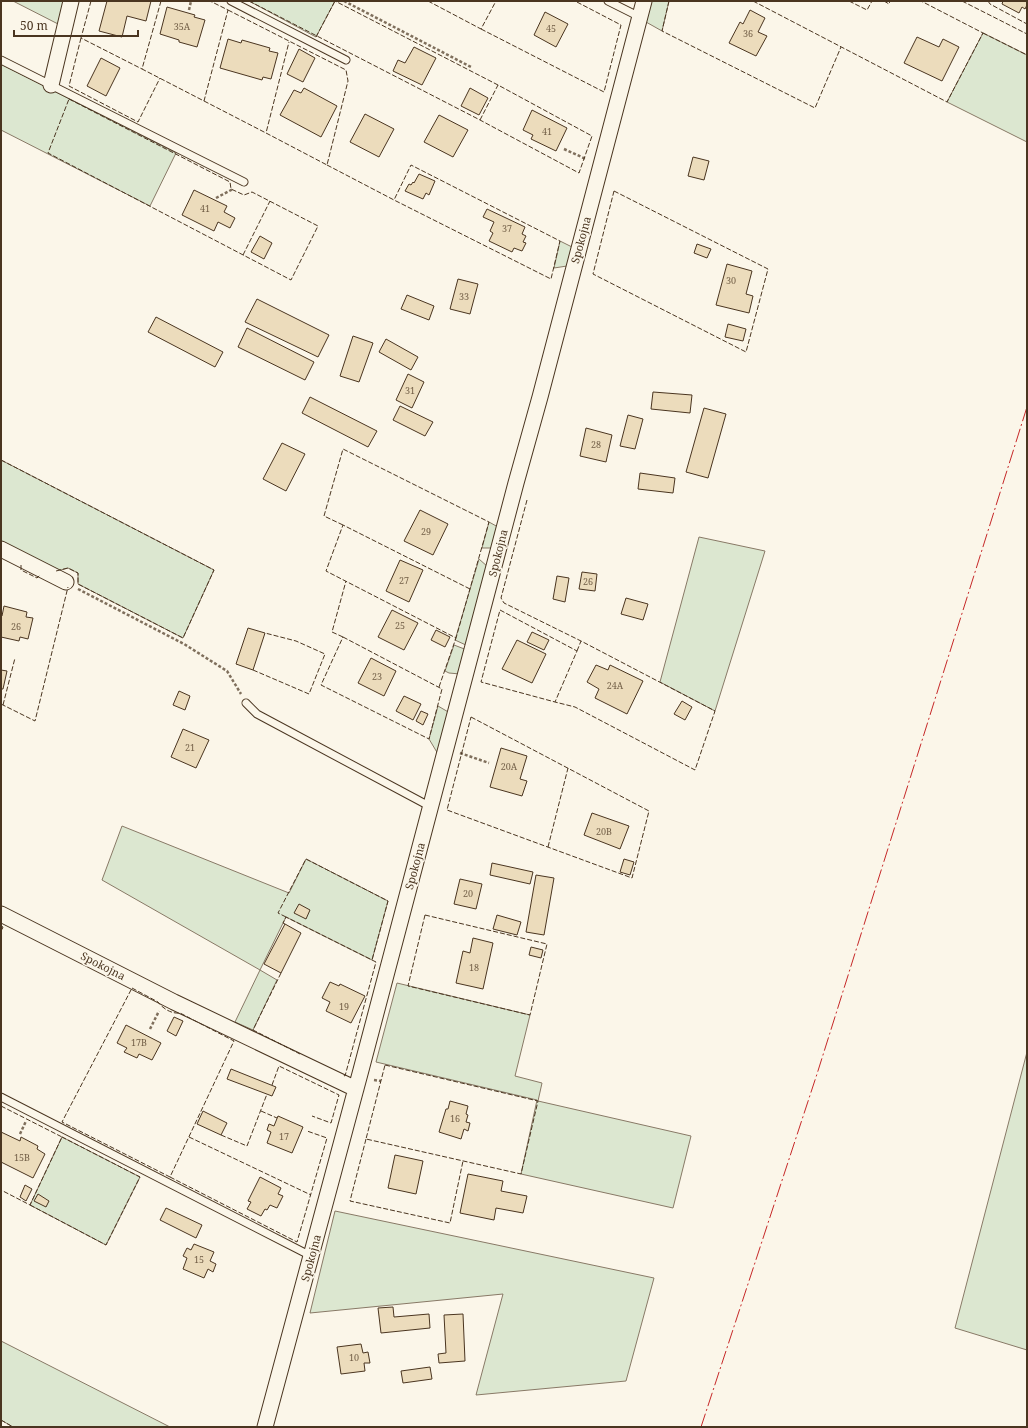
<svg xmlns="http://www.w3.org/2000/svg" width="1028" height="1428" font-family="'Noto Serif',serif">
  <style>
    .green { fill: #dce7d0; stroke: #887966 }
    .building { fill: #ecdcbc; stroke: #4a3520 }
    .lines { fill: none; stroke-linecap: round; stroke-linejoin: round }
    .service-casing { stroke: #4a3520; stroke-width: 9 }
    .minor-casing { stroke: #4a3520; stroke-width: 17 }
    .path { stroke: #7f6f5c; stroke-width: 2.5; stroke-dasharray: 3 2; stroke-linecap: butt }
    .service { stroke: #fbf6e9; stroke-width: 7 }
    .minor { stroke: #fbf6e9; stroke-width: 15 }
    .fence { stroke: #4a3520; stroke-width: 1; stroke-dasharray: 5 2; stroke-linecap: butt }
    .power { stroke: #c62828; stroke-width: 1; stroke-dasharray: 14 3 2 3; stroke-linecap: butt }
    .labels { text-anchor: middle; stroke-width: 3; stroke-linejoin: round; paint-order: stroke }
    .number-label { font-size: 9px; fill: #725f47 }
    .street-label { font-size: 11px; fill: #4a3520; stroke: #fbf6e9 }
  </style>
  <rect width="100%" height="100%" fill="#fbf6e9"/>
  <path class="green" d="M 13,1 L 66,1 L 60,25 Z
    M 249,1 L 335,1 L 316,37 Z
    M 651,1 L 669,1 L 662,31 L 646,22 Z
    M 983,33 L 1027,55 L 1027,142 L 947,102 Z
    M 1,64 L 176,153 L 150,206 L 1,130 Z
    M 560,241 L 572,247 L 567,266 L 554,268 Z
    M 1,460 L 214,570 L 183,638 L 78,584 L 78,573 L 68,568 L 57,571 L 1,543 Z
    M 489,522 L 498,527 L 492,548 L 482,548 Z
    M 699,537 L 765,551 L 715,711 L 660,682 Z
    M 479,559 L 488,567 L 468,646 L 455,640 Z
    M 454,645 L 467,650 L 460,674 L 449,673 L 445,671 Z
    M 438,706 L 450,713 L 438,754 L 429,739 Z
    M 122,826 L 289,893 L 306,859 L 388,901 L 372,960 L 286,917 L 260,970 L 277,980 L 253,1030 L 235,1022 L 260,970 L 102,880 Z
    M 397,983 L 530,1015 L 515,1076 L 542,1083 L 538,1101 L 691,1136 L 673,1208 L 521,1174 L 537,1100 L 376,1062 Z
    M 1027,1052 L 1027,1350 L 955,1328 Z
    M 62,1137 L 140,1177 L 106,1245 L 30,1205 Z
    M 335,1211 L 654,1278 L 626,1381 L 476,1395 L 503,1294 L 310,1313 Z
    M 1,1341 L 170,1427 L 13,1427 L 1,1420 Z"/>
  <path class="building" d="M 107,1 L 151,1 L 146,21 L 127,16 L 122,37 L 99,31 Z
    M 1003,1 L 1027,1 L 1027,5 L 1025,9 L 1022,7 L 1019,13 L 1002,4 Z
    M 167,7 L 195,15 L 194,17 L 205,20 L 197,47 L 179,42 L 179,40 L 160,34 Z
    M 750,10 L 765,18 L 758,32 L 767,36 L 756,56 L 729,43 L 740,22 L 743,24 Z
    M 545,12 L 568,24 L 556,47 L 534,35 Z
    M 917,37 L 939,47 L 943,39 L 959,47 L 942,81 L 904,63 Z
    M 228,39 L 241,43 L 242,40 L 270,48 L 269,51 L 278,53 L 271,79 L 263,77 L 262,80 L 220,68 Z
    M 414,47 L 436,58 L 422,85 L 393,71 L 398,60 L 405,63 Z
    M 299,49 L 315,58 L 303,82 L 287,74 Z
    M 101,58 L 120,68 L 106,96 L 87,86 Z
    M 304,88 L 337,106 L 321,137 L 280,115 L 294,90 L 301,93 Z
    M 470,88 L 488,98 L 479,115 L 461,106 Z
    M 532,110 L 567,128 L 556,151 L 531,139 L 533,135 L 523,130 Z
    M 365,114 L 394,129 L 379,157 L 350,142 Z
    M 439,115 L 468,130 L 453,157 L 424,142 Z
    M 693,157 L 709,161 L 704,180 L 688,176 Z
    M 419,174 L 435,181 L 429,195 L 426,193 L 423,199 L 405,191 L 409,184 L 411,185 L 413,182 L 414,183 Z
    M 194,190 L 227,206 L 224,212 L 235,218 L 230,228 L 218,222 L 214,231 L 182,215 Z
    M 487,209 L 525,227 L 522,234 L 526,236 L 523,242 L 526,243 L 522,251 L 514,248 L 512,252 L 489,241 L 493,233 L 490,231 L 494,222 L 483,217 Z
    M 260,236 L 272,243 L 264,259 L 251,252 Z
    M 697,244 L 711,249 L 707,258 L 694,253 Z
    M 727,264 L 752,271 L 746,294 L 753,296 L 749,313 L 716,305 Z
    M 458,279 L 478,284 L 470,314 L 450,309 Z
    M 407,295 L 434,306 L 429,320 L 401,309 Z
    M 257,299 L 329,335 L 318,357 L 245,322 Z
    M 156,317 L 223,352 L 215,367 L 148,332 Z
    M 728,324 L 746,329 L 743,341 L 725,337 Z
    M 247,328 L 314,362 L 305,380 L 238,347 Z
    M 353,336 L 373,343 L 359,382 L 340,376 Z
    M 386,339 L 418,357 L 411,370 L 379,352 Z
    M 408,374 L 424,382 L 412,408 L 396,400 Z
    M 653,392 L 692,395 L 690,413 L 651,409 Z
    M 310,397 L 377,431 L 368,447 L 302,413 Z
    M 400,406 L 433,422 L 425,436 L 393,420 Z
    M 704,408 L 726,414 L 708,478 L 686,472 Z
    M 628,415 L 643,419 L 635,449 L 620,446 Z
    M 586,428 L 612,435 L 606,462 L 580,456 Z
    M 282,443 L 305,454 L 286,491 L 263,479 Z
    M 640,473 L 675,478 L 673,493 L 638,489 Z
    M 420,510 L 448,524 L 433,555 L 404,541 Z
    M 400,560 L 423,570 L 409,602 L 386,591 Z
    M 582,572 L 597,574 L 595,591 L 579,589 Z
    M 557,576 L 569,578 L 565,602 L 553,599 Z
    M 626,598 L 648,604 L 643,620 L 621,614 Z
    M 4,606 L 27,612 L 26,617 L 33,618 L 28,639 L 20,637 L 19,641 L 1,637 L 1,615 L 2,616 Z
    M 392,610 L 418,623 L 404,650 L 378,637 Z
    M 248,628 L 265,633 L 253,670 L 236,664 Z
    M 436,630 L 450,637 L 445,647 L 431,640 Z
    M 532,632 L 549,640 L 544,650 L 527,642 Z
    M 517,640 L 546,654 L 532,683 L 502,669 Z
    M 371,658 L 396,671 L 384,696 L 358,683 Z
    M 596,665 L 608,670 L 610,665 L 643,681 L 627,714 L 595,698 L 599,689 L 587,682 Z
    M 1,670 L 7,671 L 3,689 L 1,689 Z
    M 179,691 L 190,696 L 185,710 L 173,705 Z
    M 404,696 L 421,704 L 413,720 L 396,711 Z
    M 682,701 L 692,707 L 685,720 L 674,714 Z
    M 421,711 L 428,714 L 423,725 L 416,721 Z
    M 183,729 L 209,740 L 196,768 L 171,757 Z
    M 501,748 L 527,756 L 520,779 L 527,781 L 522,796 L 490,787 Z
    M 592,813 L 629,826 L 620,849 L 584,835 Z
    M 624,859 L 634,862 L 630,875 L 620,872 Z
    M 492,863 L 533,872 L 530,884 L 490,875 Z
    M 536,875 L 554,878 L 544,935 L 526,932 Z
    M 460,879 L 482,884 L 476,909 L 454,904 Z
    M 299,904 L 310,910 L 306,919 L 294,913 Z
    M 497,915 L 521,922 L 517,935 L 493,929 Z
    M 285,924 L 301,933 L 281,973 L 264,964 Z
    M 473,938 L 493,943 L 483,989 L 456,983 L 463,951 L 470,953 Z
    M 531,947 L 543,950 L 541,958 L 529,955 Z
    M 330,982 L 339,986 L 340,984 L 365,996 L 351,1023 L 326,1011 L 330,1002 L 322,998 Z
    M 174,1017 L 183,1021 L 176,1036 L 167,1031 Z
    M 126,1025 L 161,1043 L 152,1060 L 139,1054 L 137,1058 L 124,1052 L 127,1048 L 117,1043 Z
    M 231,1069 L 276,1087 L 272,1096 L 227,1079 Z
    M 450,1101 L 468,1106 L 466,1114 L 468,1115 L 466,1122 L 470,1123 L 468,1131 L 464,1129 L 461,1139 L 439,1132 L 446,1109 L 448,1109 Z
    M 203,1111 L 227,1123 L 221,1135 L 197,1124 Z
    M 278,1116 L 303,1127 L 292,1153 L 267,1143 L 271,1132 L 267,1130 L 269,1124 L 274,1126 Z
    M 1,1132 L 20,1141 L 21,1137 L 38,1146 L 37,1149 L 45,1154 L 33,1178 L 1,1162 Z
    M 395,1155 L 423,1161 L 416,1194 L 388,1188 Z
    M 468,1174 L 503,1181 L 501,1191 L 527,1196 L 523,1213 L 496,1208 L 494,1220 L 460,1213 Z
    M 260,1177 L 281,1188 L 278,1194 L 283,1196 L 277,1208 L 270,1205 L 267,1210 L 265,1209 L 261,1216 L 247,1209 L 251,1202 L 248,1201 Z
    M 25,1185 L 32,1189 L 26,1201 L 20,1197 Z
    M 38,1194 L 49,1201 L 46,1207 L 34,1201 Z
    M 166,1208 L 202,1225 L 196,1238 L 160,1220 Z
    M 194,1244 L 214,1252 L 210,1261 L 216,1264 L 213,1272 L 208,1269 L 204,1278 L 183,1269 L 187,1258 L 183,1256 L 187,1248 L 191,1250 Z
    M 393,1307 L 394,1317 L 429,1314 L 430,1328 L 381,1333 L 378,1308 Z
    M 463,1314 L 465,1361 L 439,1363 L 438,1354 L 446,1353 L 444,1315 Z
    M 361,1344 L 363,1353 L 368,1352 L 370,1363 L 364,1363 L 365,1371 L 341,1374 L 337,1347 Z
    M 430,1367 L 432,1379 L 403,1383 L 401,1371 Z"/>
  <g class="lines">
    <g class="service-casing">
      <path id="service" d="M 231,1 L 346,60
        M 608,1 L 640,17
        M 1,60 L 244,182
        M 246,703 L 257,714 L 431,807
        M 1,1097 L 311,1256"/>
    </g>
    <g class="minor-casing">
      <path id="minor" d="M 51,85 L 71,1
        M 1,549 L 66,582
        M 1,914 L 174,1002 L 356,1089
        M 265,1427 L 361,1070 L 516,483 L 540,397 L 644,1"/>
    </g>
    <path class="path" d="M 344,1 L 471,67
      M 189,10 L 191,1
      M 564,149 L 586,159
      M 216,198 L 233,189
      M 78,589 L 184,644 L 227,671 L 241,694
      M 460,753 L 489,763
      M 150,1029 L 159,1011
      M 374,1080 L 381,1081
      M 20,1134 L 26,1121"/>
    <use href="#service" class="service"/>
    <use href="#minor" class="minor"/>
    <path class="fence" d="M 91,1 L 81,38 L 142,69
      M 161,1 L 142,69 L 204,101 L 228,10 L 210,1
      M 249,1 L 480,120 L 579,173 L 592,136 L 498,85 L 335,1
      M 428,1 L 481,29 L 496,1
      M 669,1 L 662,31 L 815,108 L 841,47
      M 753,1 L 947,102 L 983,33 L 921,1
      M 849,1 L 867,10 L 872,1
      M 884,1 L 889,4 L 890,1
      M 962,1 L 1027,34
      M 988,1 L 990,4 L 1027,24
      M 228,10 L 346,70 L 348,81 L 327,165 L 266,133 L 289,42
      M 481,29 L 604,92 L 621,25 L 575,1
      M 983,33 L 1027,55
      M 316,37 L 335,1
      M 81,38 L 69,86 L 138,122 L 160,78
      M 69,99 L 230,182 L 231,189 L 244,195 L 252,192 L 318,226 L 291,280 L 48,153 Z
      M 204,101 L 266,133
      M 480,120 L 498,85
      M 327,165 L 394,200 L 551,279 L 560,241 L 411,165 L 394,200
      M 614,191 L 768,269 L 746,352 L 593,274 Z
      M 243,255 L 270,201
      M 1,460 L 214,570 L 183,638 L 78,584 L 78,573 L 68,568 L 56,571
      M 527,500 L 501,598 L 504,603 L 581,641 L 715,711 L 695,770 L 575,707 L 555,702
      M 343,525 L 324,516 L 343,449 L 489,522 C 478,561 467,599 456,638 L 326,571 L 343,525 L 470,589
      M 21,565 L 21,570 L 37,578 L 40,575
      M 500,610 L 577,651 L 555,702 L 481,682 Z
      M 343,637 L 442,689 L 429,739 L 321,685 Z
      M 343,637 L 332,632 L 346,581
      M 577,651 L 581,641
      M 253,670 L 309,694 L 325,654 L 296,641 L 265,633
      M 439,687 L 456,638
      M 1,704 L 35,721 L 68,587
      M 3,705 L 15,658
      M 471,717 L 649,811 L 632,878 L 447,810 Z
      M 548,847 L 568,768
      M 425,915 L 547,944 L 530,1015 L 408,986 Z
      M 286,917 L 278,913 L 306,859 L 388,901 L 372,960
      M 285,924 L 283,923 L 286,917 L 376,962 L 345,1076 L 343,1075
      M 1,926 L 3,927 L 1,932
      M 281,973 L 253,1030 L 300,1054
      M 132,988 L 158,1002 C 163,1009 172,1014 180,1013 L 234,1041 L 170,1177 L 62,1122 Z
      M 385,1065 L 538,1101 L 521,1174 L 366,1139 Z
      M 272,1085 L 279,1066 L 339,1095 L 331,1123 L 312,1116
      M 1,1106 L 62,1137 L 30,1205 L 1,1190
      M 261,1111 L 277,1118
      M 221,1135 L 247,1146 L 267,1094
      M 189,1137 L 311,1195
      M 366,1139 L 350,1201 L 450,1223 L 463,1161
      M 170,1177 L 297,1242 L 327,1138 L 307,1131
      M 30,1205 L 106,1245 L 140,1177 L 62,1137
      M 1,1420 L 13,1427"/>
    <path class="power" d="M 701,1427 L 817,1074 L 1027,407"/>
  </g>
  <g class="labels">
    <g class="number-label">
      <text x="182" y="30">35A</text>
      <text x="551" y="32">45</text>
      <text x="748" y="37">36</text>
      <text x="547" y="135">41</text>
      <text x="205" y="212">41</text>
      <text x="507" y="232">37</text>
      <text x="731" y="284">30</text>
      <text x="464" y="300">33</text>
      <text x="410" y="394">31</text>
      <text x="596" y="448">28</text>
      <text x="426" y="535">29</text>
      <text x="404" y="584">27</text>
      <text x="588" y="585">26</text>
      <text x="400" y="629">25</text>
      <text x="16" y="630">26</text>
      <text x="377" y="680">23</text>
      <text x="615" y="689">24A</text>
      <text x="190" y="751">21</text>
      <text x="509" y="770">20A</text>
      <text x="604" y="835">20B</text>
      <text x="468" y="897">20</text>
      <text x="474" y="971">18</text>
      <text x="344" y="1010">19</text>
      <text x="139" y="1046">17B</text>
      <text x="455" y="1122">16</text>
      <text x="284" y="1140">17</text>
      <text x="22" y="1161">15B</text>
      <text x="199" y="1263">15</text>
      <text x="354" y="1361">10</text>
    </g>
    <g class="street-label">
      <text transform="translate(581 240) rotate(-75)" y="4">Spokojna</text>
      <text transform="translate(498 553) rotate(-76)" y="4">Spokojna</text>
      <text transform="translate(415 866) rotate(-75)" y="4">Spokojna</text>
      <text transform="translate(103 966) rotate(27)" y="4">Spokojna</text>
      <text transform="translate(311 1258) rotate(-75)" y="4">Spokojna</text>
    </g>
  </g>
  <rect width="1028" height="1428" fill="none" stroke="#4a3520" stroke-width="4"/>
  <path d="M14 30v6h124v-6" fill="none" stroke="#4a3520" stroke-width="2"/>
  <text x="20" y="30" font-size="12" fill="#4a3520" stroke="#fbf6e9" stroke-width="3" paint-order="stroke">50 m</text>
</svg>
